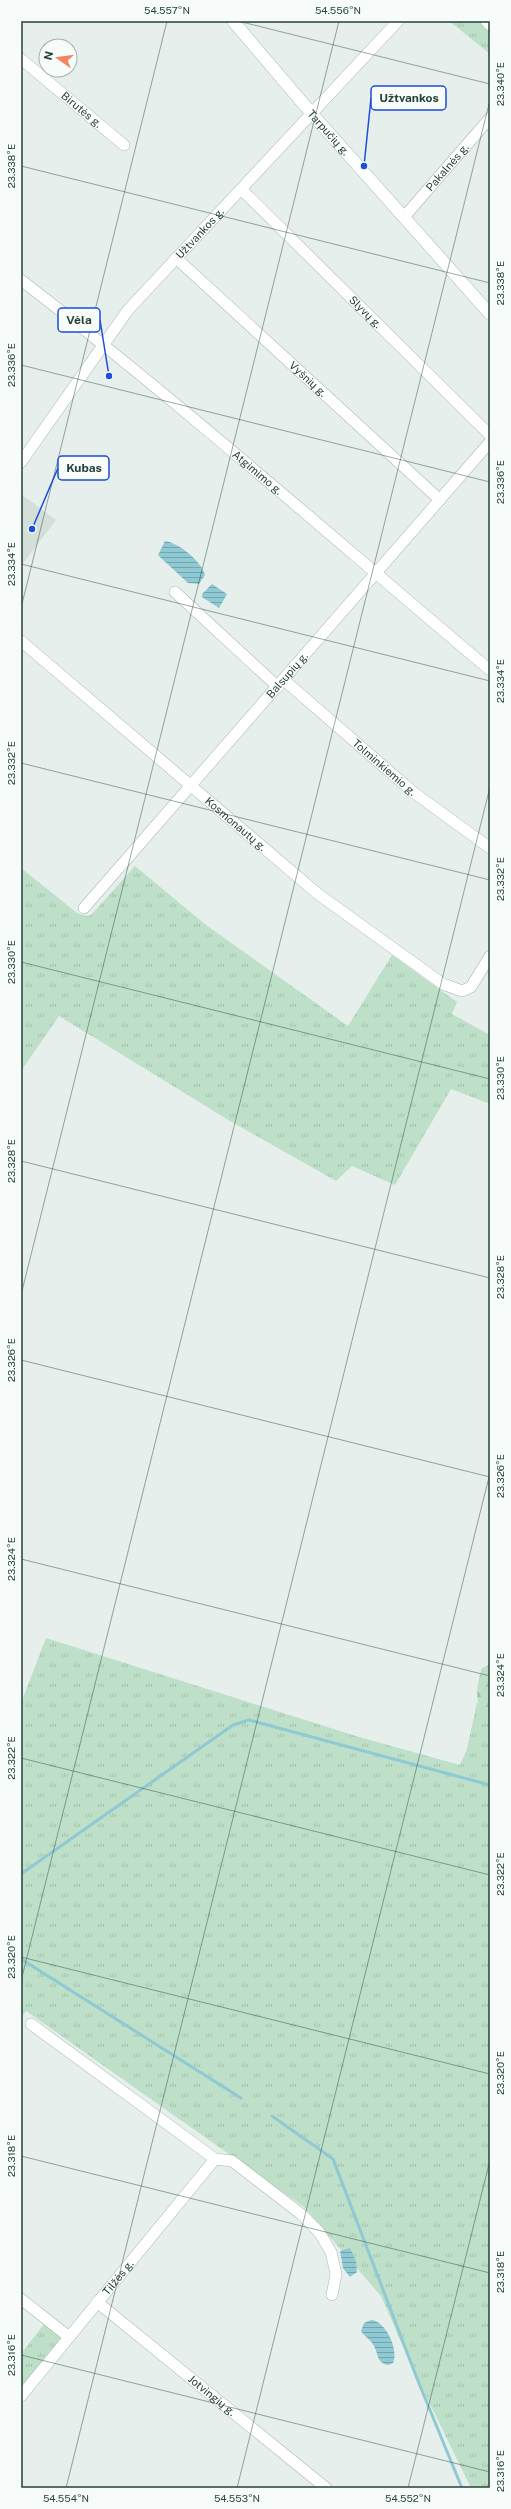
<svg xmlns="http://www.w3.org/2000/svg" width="511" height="2509" font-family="'Public Sans',sans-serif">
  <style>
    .built { fill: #d4dfda }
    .grass { fill: url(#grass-tufts) }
    .forest { fill: url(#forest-firs) }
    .water { fill: url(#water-rules) }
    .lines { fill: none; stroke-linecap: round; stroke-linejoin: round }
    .stream { stroke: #8ec9d4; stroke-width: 3 }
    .minor-casing { stroke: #a8b8b2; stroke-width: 12 }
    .secondary-casing { stroke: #a4bbb3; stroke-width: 13 }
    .minor { stroke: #fff; stroke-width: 11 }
    .secondary { stroke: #fff; stroke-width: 12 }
    .ticks { fill: none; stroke: #24423a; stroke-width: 1; stroke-opacity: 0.45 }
    .labels { text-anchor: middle; stroke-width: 3; stroke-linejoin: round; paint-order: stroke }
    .street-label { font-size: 11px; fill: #24423a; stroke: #f7fbf9 }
    .leader { fill: none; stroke: #1d4ed8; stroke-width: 1.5 }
    .callout-dot { fill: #1d4ed8; stroke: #f7fbf9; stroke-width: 1.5 }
    .callout { fill: #f7fbf9; stroke: #1d4ed8; stroke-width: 1.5 }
    .callout-label { font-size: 12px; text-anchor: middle; font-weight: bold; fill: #24423a }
    .neatline { fill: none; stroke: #24423a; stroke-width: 1.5 }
    .ticks-label { font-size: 10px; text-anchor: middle; fill: #24423a }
  </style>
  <defs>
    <pattern id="grass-tufts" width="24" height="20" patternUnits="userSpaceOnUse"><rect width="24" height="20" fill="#bfe0c8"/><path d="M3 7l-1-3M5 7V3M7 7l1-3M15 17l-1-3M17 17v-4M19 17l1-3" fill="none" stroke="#a4c1ad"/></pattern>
    <pattern id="forest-firs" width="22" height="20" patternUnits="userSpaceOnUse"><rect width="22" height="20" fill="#bfe0c8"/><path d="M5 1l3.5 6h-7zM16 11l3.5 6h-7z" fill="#a4c1ad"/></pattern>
    <pattern id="water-rules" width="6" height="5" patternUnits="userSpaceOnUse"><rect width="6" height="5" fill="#8ec9d4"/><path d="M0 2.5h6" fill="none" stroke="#74a5ad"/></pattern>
  </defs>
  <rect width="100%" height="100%" fill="#e6efeb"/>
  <path class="built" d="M 21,494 L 56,520 L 21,566 Z"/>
  <path class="grass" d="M 449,21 L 490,21 L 490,54 Z
    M 135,866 L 206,925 L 348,1026 L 392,955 L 457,1002 L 452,1014 L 490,1035 L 490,1104 L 451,1089 L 395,1185 L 352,1166 L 336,1181 L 230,1121 L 59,1016 L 21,1071 L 21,868 L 77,913 L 87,916 L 91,915 Z
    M 46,1638 L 359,1737 L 460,1765 L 467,1749 L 477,1702 L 490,1724 L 490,2488 L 470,2486 L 412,2367 L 381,2296 L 304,2207 L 26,2011 L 21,2017 L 21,1703 Z
    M 47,2320 L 69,2337 L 21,2396 L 21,2354 Z"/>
  <path class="forest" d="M 490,1665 L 490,1724 C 474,1706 475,1690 482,1668 Z"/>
  <path class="water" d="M 165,541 C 178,542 202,562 205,575 L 199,584 L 188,583 L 162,559 L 158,555 Z
    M 212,584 L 227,594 L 219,608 L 202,597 L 202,594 Z
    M 350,2248 L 356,2261 L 357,2272 L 350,2277 L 343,2268 L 340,2251 Z
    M 371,2320 C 386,2321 399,2350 393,2363 L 388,2365 C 376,2362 379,2355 374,2346 C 372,2341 364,2336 361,2331 L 364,2323 Z"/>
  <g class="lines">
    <path class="stream" d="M 21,1874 L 233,1725 L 249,1720 L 490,1785
      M 21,1959 L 241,2098
      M 272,2116 L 333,2159 L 416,2376 L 462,2488"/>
    <g class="minor-casing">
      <g id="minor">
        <path d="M 486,21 L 490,25"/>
        <path id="s1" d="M 21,59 L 124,145"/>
        <path id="s2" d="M 241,189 L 490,435"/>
        <path id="s3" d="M 404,217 L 490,118"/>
        <path id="s4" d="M 176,258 L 440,500"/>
        <path id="s5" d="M 21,280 C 182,404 334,539 490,670"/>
        <path id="s6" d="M 21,462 L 128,310 L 398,21"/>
        <path d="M 175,592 L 278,687"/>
        <path id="s7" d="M 21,641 L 318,894 L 443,984 L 462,991 L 471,987 L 490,956"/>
        <path id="s8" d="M 284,680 L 413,792 L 490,848"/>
        <path id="s9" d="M 84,908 L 490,442"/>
        <path d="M 31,2024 L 215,2159 L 232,2161 L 301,2214 L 319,2232 L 331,2252 L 336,2274 L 332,2295"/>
        <path d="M 21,2299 L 69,2337"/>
        <path id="s10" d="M 97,2302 L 326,2488"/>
        <path id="s11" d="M 21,2396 L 215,2159"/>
      </g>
    </g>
    <g class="secondary-casing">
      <g id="secondary">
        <path id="s12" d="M 233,21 L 312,114 L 490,314"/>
      </g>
    </g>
    <use href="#minor" class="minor"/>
    <use href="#secondary" class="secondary"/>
  </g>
  <path class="ticks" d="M 238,21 L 490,84M 21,166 L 490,283M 21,365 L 490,482M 21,564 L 490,681M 21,608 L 167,21M 21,763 L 490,880M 21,962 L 490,1079M 21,1161 L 490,1278M 21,1295 L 339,21M 21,1360 L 490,1477M 21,1559 L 490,1676M 21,1758 L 490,1875M 21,1957 L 490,2074M 21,1981 L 490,100M 21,2156 L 490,2273M 21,2355 L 490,2472M 66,2488 L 490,787M 237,2488 L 490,1473M 408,2488 L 490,2160"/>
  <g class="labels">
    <g class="street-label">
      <text dy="4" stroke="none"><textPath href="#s1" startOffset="79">Birutės g.</textPath></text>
      <text dy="4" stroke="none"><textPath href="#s12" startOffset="147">Tarpučių g.</textPath></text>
      <text dy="4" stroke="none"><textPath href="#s3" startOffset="66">Pakalnės g.</textPath></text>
      <text dy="4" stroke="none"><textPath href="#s6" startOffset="291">Užtvankos g.</textPath></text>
      <text dy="4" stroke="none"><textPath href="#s2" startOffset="175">Slyvų g.</textPath></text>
      <text dy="4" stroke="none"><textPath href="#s4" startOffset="179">Vyšnių g.</textPath></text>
      <text dy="4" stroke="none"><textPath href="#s5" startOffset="305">Atgimimo g.</textPath></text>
      <text dy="4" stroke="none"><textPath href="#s9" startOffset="309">Balsupių g.</textPath></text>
      <text dy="4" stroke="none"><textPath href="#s8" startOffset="133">Tolminkiemio g.</textPath></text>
      <text dy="4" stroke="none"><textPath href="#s7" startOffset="282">Kosmonautų g.</textPath></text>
      <text dy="4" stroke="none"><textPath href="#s11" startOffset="153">Tilžės g.</textPath></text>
      <text dy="4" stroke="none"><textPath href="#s10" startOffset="148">Jotvingių g.</textPath></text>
    </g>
  </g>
  <path class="leader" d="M364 166L371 98M109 376L100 320M32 529L58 468"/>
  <g class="callout-dot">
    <circle cx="364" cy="166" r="4"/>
    <circle cx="109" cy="376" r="4"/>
    <circle cx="32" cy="529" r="4"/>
  </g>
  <g class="callout">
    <rect x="371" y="86" width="75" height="24" rx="4"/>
    <rect x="58" y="308" width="42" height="24" rx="4"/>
    <rect x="58" y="456" width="51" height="24" rx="4"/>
  </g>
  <g class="callout-label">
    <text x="409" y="102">Užtvankos</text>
    <text x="79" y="324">Vėla</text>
    <text x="84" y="472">Kubas</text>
  </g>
  <rect width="511" height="2509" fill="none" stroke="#f7fbf9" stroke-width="44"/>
  <g transform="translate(58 58) rotate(284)"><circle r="19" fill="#f7fbf9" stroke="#a3b1ad"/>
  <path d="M0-3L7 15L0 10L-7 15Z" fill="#f4845f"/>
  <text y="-6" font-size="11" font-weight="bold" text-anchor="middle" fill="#24423a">N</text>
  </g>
  <rect x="22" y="22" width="467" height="2465" class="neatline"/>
  <g class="ticks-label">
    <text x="167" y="14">54.557°N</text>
    <text x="338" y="14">54.556°N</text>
    <text transform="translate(500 84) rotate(-90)" y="4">23.340°E</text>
    <text transform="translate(11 166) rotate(-90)" y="4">23.338°E</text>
    <text transform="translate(500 283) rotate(-90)" y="4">23.338°E</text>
    <text transform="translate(11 365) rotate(-90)" y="4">23.336°E</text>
    <text transform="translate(500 482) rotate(-90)" y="4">23.336°E</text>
    <text transform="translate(11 564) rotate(-90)" y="4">23.334°E</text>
    <text transform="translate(500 681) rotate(-90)" y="4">23.334°E</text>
    <text transform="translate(11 763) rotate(-90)" y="4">23.332°E</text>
    <text transform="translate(500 879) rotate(-90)" y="4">23.332°E</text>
    <text transform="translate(11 962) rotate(-90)" y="4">23.330°E</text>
    <text transform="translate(500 1078) rotate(-90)" y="4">23.330°E</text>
    <text transform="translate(11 1161) rotate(-90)" y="4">23.328°E</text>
    <text transform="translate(500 1277) rotate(-90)" y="4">23.328°E</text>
    <text transform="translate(11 1360) rotate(-90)" y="4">23.326°E</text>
    <text transform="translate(500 1476) rotate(-90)" y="4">23.326°E</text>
    <text transform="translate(11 1559) rotate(-90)" y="4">23.324°E</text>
    <text transform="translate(500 1675) rotate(-90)" y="4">23.324°E</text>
    <text transform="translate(11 1758) rotate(-90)" y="4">23.322°E</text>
    <text transform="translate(500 1874) rotate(-90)" y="4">23.322°E</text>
    <text transform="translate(11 1957) rotate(-90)" y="4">23.320°E</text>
    <text transform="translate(500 2073) rotate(-90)" y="4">23.320°E</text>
    <text transform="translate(11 2156) rotate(-90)" y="4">23.318°E</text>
    <text transform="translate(500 2272) rotate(-90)" y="4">23.318°E</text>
    <text transform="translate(11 2355) rotate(-90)" y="4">23.316°E</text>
    <text transform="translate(500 2471) rotate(-90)" y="4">23.316°E</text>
    <text x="66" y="2502">54.554°N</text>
    <text x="237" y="2502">54.553°N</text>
    <text x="408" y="2502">54.552°N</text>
  </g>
</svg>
